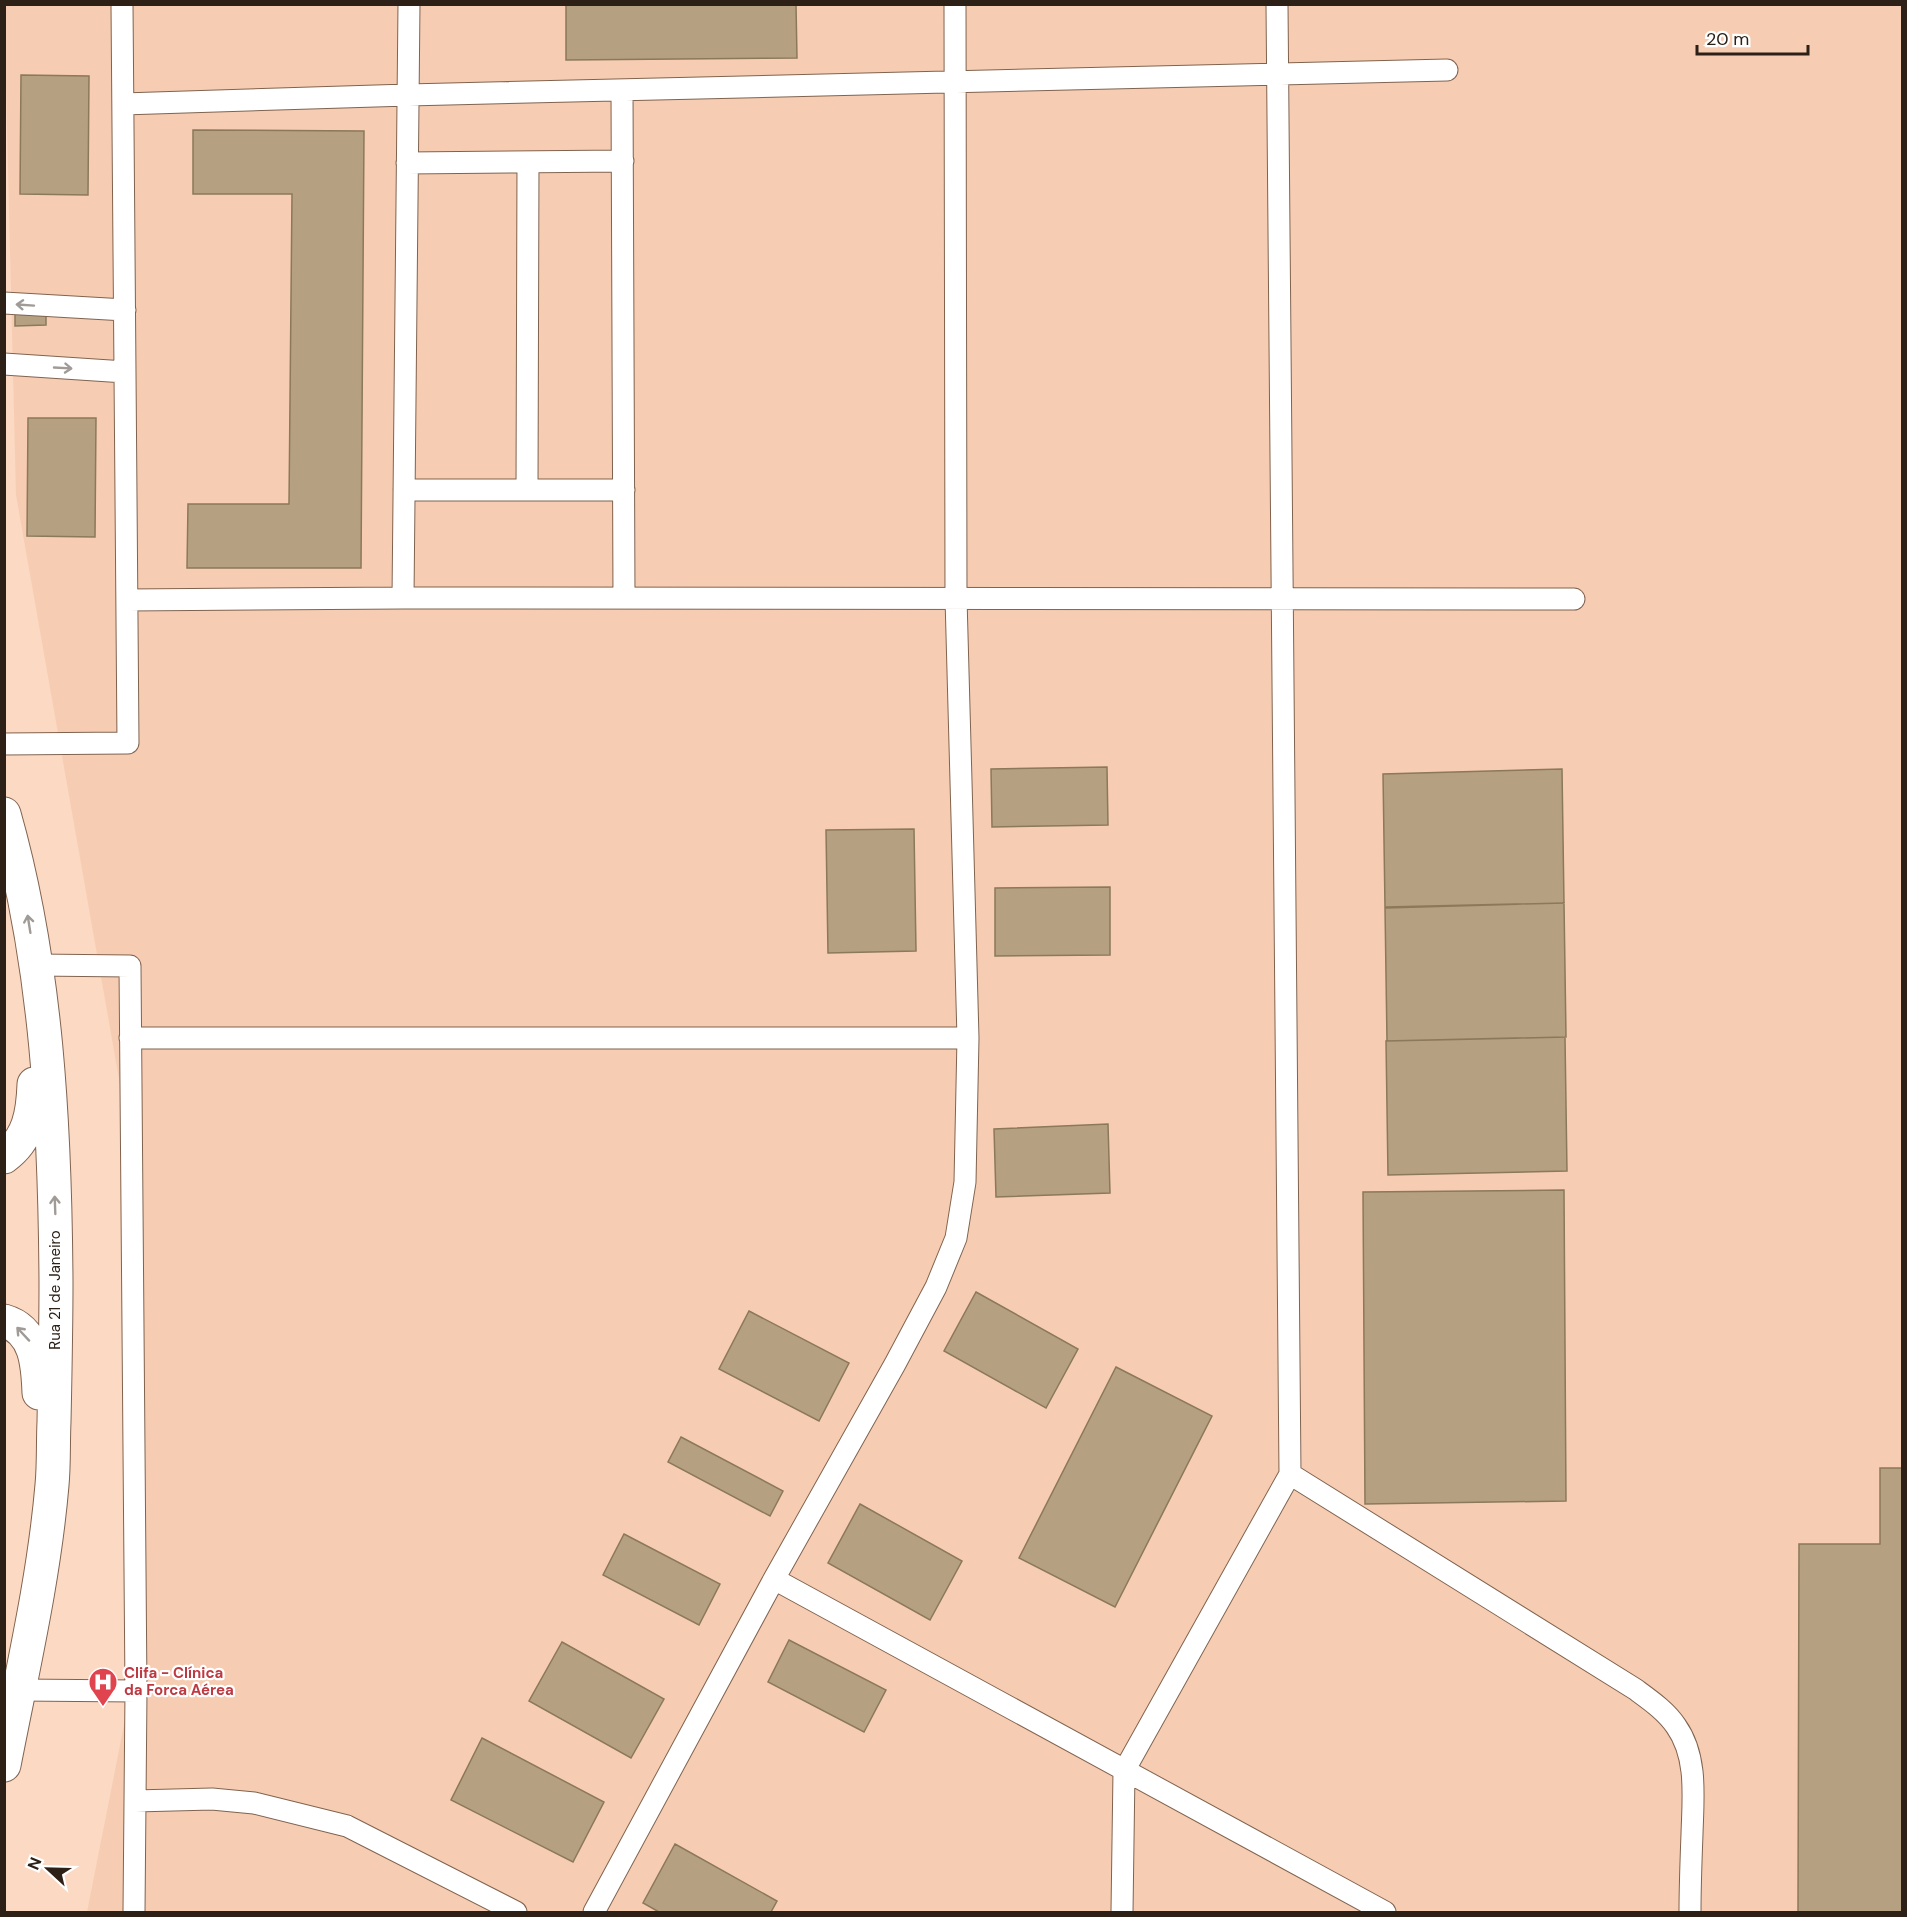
<svg xmlns="http://www.w3.org/2000/svg" width="1907" height="1917" font-family="'DM Sans',sans-serif">
  <style>
    .built { fill: #f6cdb2 }
    .building { fill: #b5a082; stroke: #8c785a; stroke-width: 1.5 }
    .lines { fill: none; stroke-linecap: round; stroke-linejoin: round }
    .lane-casing { stroke: #80634f; stroke-width: 23 }
    .primary-casing { stroke: #80634f; stroke-width: 35 }
    .lane { stroke: #fff; stroke-width: 21 }
    .primary { stroke: #fff; stroke-width: 33 }
    .oneway { stroke: #a09b97 }
    .labels { text-anchor: middle; stroke-width: 4.5; stroke-linejoin: round; paint-order: stroke }
    .street-label { font-size: 15px; fill: #2c2017; stroke: #fff }
    .health-label { font-size: 15px; font-weight: bold; fill: #be3a42; stroke: #fff; text-anchor: start }
  </style>
  <rect width="100%" height="100%" fill="#fcd9c3"/>
  <path class="built" d="M 4,5 L 1902,5 L 1902,1912 L 87,1912 L 127,1710 L 122,1096 L 16,495 Z"/>
  <path class="building" d="M 566,4 L 796,4 L 797,58 L 566,60 Z
    M 21,75 L 89,76 L 88,195 L 20,194 Z
    M 193,130 L 364,131 L 361,568 L 187,568 L 188,504 L 289,504 L 292,194 L 193,194 Z
    M 46,312 L 46,325 L 15,326 L 15,313 Z
    M 28,418 L 96,418 L 95,537 L 27,536 Z
    M 1107,767 L 1108,825 L 992,827 L 991,769 Z
    M 1562,769 L 1564,903 L 1385,907 L 1383,774 Z
    M 914,829 L 916,951 L 828,953 L 826,830 Z
    M 1110,887 L 1110,955 L 995,956 L 995,888 Z
    M 1564,903 L 1566,1037 L 1387,1041 L 1385,908 Z
    M 1565,1037 L 1567,1171 L 1388,1175 L 1386,1041 Z
    M 1108,1124 L 1110,1193 L 996,1197 L 994,1129 Z
    M 1564,1190 L 1566,1501 L 1365,1504 L 1363,1192 Z
    M 976,1292 L 1078,1349 L 1046,1408 L 944,1351 Z
    M 749,1311 L 849,1363 L 819,1421 L 719,1369 Z
    M 1116,1367 L 1212,1416 L 1115,1607 L 1019,1558 Z
    M 681,1437 L 783,1491 L 770,1516 L 668,1462 Z
    M 1880,1468 L 1902,1468 L 1902,1912 L 1798,1912 L 1799,1544 L 1880,1544 Z
    M 860,1504 L 962,1561 L 930,1620 L 828,1563 Z
    M 624,1534 L 720,1584 L 699,1625 L 603,1575 Z
    M 789,1640 L 886,1690 L 864,1732 L 768,1682 Z
    M 562,1642 L 664,1699 L 631,1758 L 529,1701 Z
    M 482,1738 L 604,1802 L 573,1862 L 451,1800 Z
    M 675,1844 L 777,1901 L 771,1912 L 659,1912 L 643,1903 Z"/>
  <g class="lines">
    <g class="lane-casing">
      <path id="lane" d="M 622,90 L 624,598
        M 123,104 L 408,95 L 1447,70
        M 407,163 L 623,161
        M 4,303 L 125,310
        M 4,364 L 125,372
        M 404,490 L 624,490
        M 527,490 L 528,162
        M 403,598 L 409,4
        M 127,600 L 403,598 L 1574,599
        M 4,744 L 128,743 L 122,4
        M 36,965 L 130,966 L 136,1691 L 134,1912
        M 130,1038 L 968,1038
        M 1290,1474 L 1635,1689 C 1650,1700 1666,1711 1676,1726 C 1698,1757 1693,1798 1692,1834 C 1691,1860 1690,1886 1690,1912
        M 774,1579 L 1385,1912
        M 19,1690 L 136,1691
        M 135,1801 L 212,1799 L 254,1803 L 347,1826 L 516,1912
        M 594,1912 L 774,1579 L 895,1364 L 936,1287 L 956,1238 L 965,1182 L 968,1038 L 956,598 L 955,4
        M 1122,1912 L 1124,1771 L 1290,1474 L 1277,4"/>
    </g>
    <g class="primary-casing">
      <path id="primary" d="M 4,814 C 47,965 55,1126 56,1282 C 56,1329 55,1375 54,1422 C 53,1443 54,1464 52,1485 C 44,1579 22,1672 4,1765
        M 4,1157 C 29,1139 33,1113 34,1084
        M 4,1321 C 36,1330 38,1365 39,1393"/>
    </g>
    <use href="#lane" class="lane"/>
    <use href="#primary" class="primary"/>
  </g>
  <defs><path id="oneway-shaft" d="M-6 0H5M1.5-3L5.5 0L1.5 3" fill="none" stroke-width="1.6" stroke-linecap="round" stroke-linejoin="round" transform="scale(1.5)"/></defs>
  <g class="oneway">
    <use href="#oneway-shaft" transform="translate(25 305) rotate(-176)"/>
    <use href="#oneway-shaft" transform="translate(63 368) rotate(3)"/>
    <use href="#oneway-shaft" transform="translate(29 924) rotate(-99)"/>
    <use href="#oneway-shaft" transform="translate(55 1205) rotate(-92)"/>
    <use href="#oneway-shaft" transform="translate(23 1334) rotate(-133)"/>
  </g>
  <defs>
    <g id="hospital-pin" transform="scale(1.5)"><path d="M0 17L-7.5 6A9.5 9.5 0 1 1 7.5 6Z" fill="#e0444e" stroke="#fff"/><path d="M-5-5h3v3.5h4V-5h3V5h-3V1.5h-4V5h-3Z" fill="#fff"/></g>
  </defs>
  <g fill-rule="evenodd">
    <use href="#hospital-pin" x="103" y="1682"/>
  </g>
  <g class="labels">
    <g class="street-label">
      <text transform="translate(55 1290) rotate(-90)" y="5">Rua 21 de Janeiro</text>
    </g>
    <g class="health-label">
      <text x="124" y="1678">Clifa - Clínica<tspan x="124" dy="17">da Forca Aérea</tspan></text>
    </g>
  </g>
  <rect width="1907" height="1917" fill="none" stroke="#2c2017" stroke-width="12"/>
  <g transform="translate(48 1869) rotate(292)" stroke="#ffffff" stroke-width="4.5" paint-order="stroke">
  <path d="M0-4.5L10 22L0 15L-10 22Z" fill="#2c2017"/>
  <text y="-9" font-size="16" font-weight="bold" text-anchor="middle" fill="#2c2017">N</text>
  </g>
  <path d="M1697 45v9h111v-9" fill="none" stroke="#2c2017" stroke-width="3"/>
  <text x="1706" y="45" font-size="18" fill="#2c2017" stroke="#ffffff" stroke-width="4.5" paint-order="stroke">20 m</text>
</svg>
